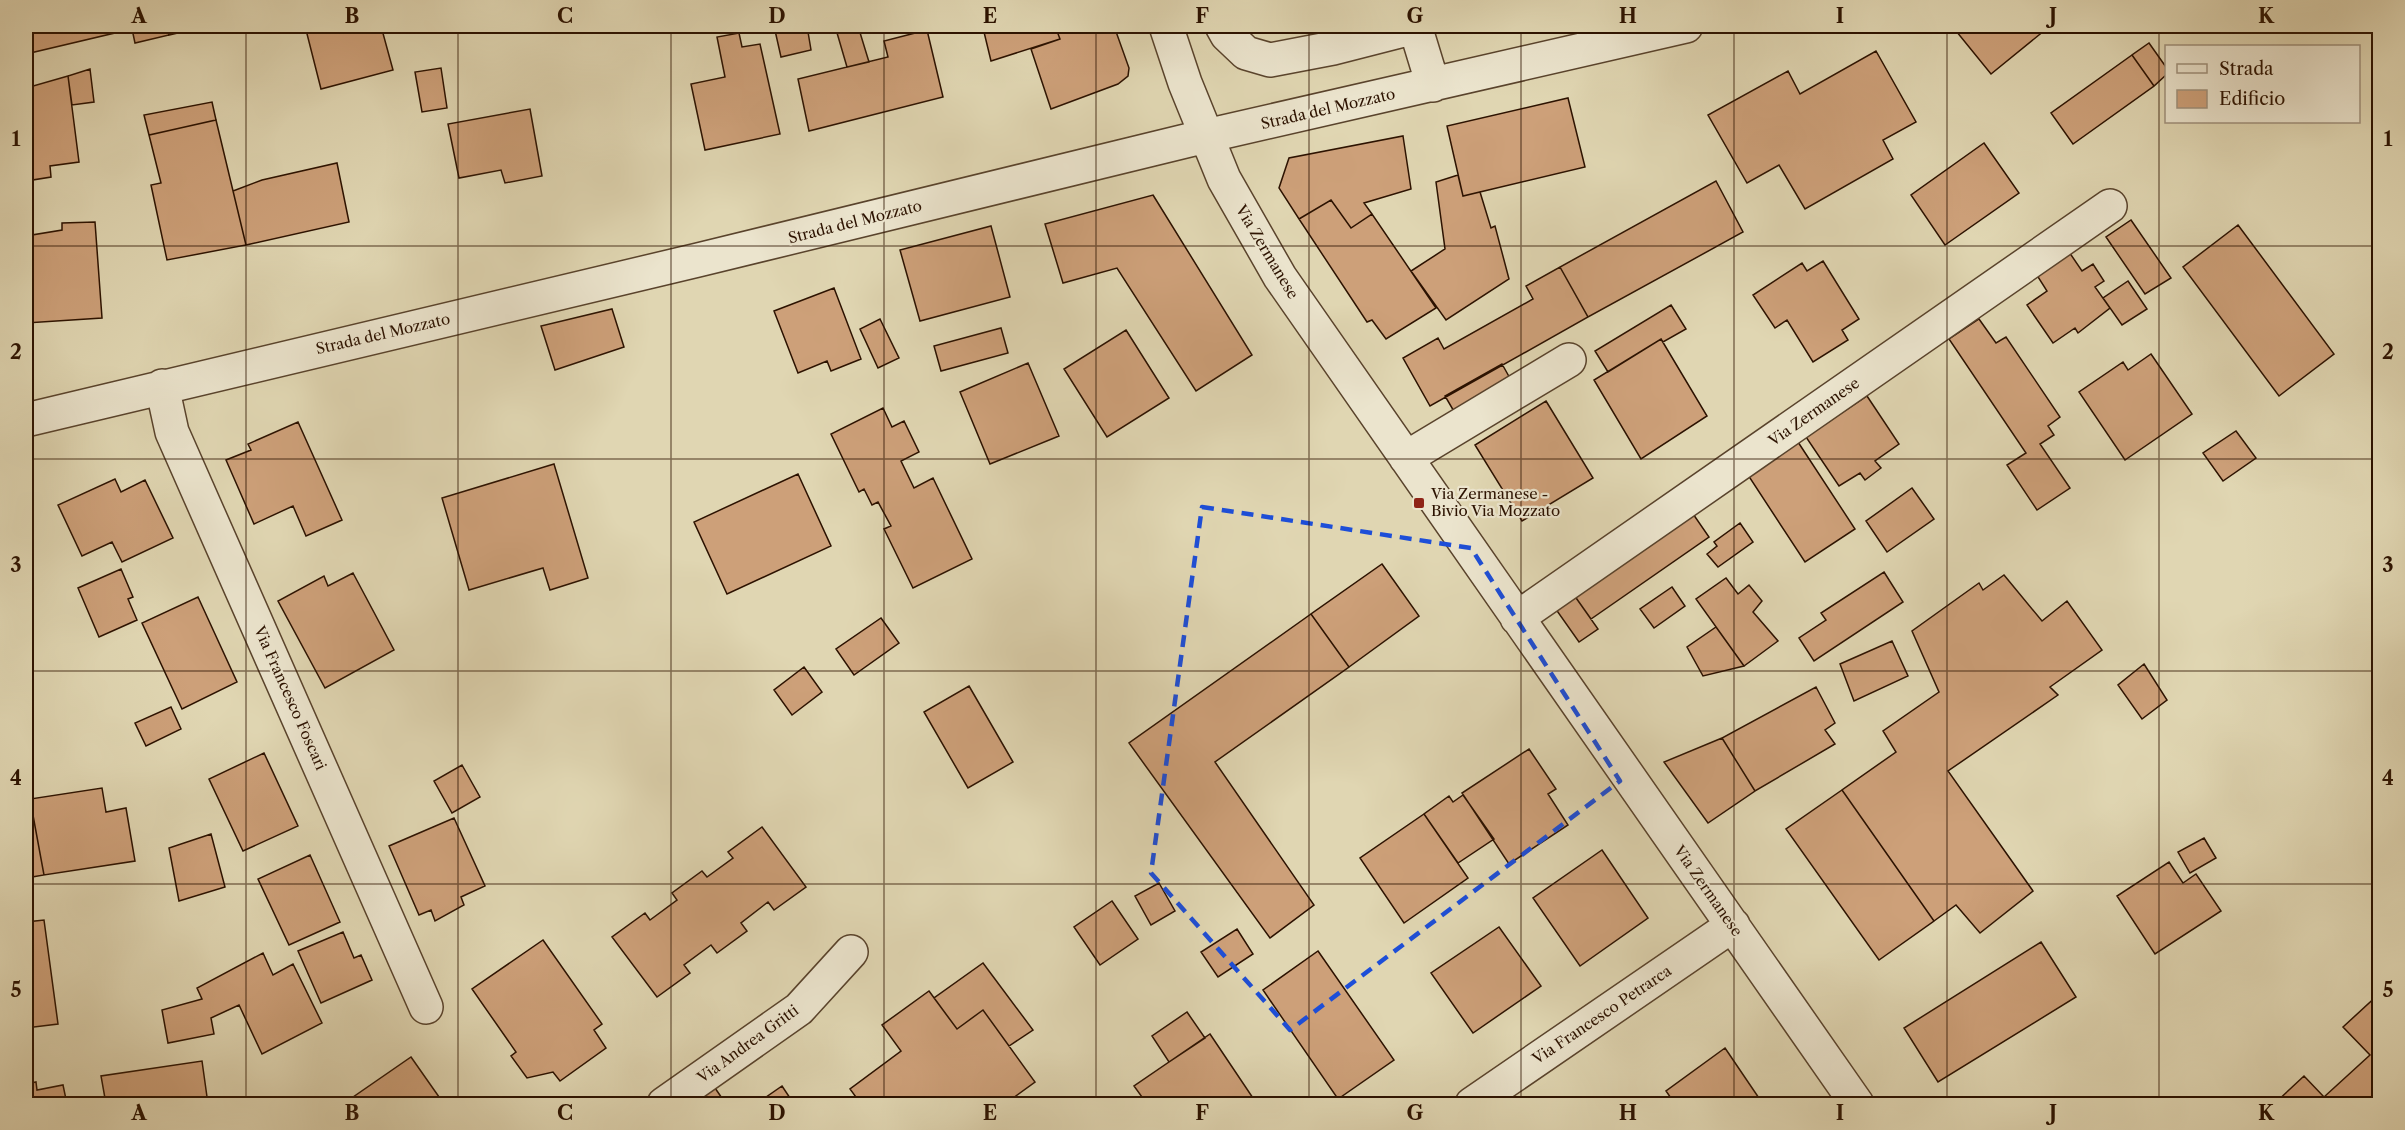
<svg xmlns="http://www.w3.org/2000/svg" width="2405" height="1130" font-family="'Libre Caslon Text',serif">
  <style>
    .building { fill: #cda079; stroke: #2c1200; stroke-width: 1.5 }
    .lines { fill: none; stroke-linecap: round; stroke-linejoin: round }
    .minor-casing { stroke: #59432c; stroke-width: 36 }
    .minor { stroke: #ebe4cd; stroke-width: 33 }
    .marked { fill: none; stroke: #1d4ed8; stroke-width: 4.5; stroke-dasharray: 12 8; stroke-linejoin: round }
    .grid { fill: none; stroke: #2c1200; stroke-width: 1.5; stroke-opacity: 0.55 }
    .poi-dot { fill: #8f2418; stroke: #ebe4cd; stroke-width: 2 }
    .labels { text-anchor: middle; stroke-width: 4.5; stroke-linejoin: round; paint-order: stroke }
    .street-label { font-size: 15px; fill: #2c1200; stroke: #ebe4cd }
    .poi-label { font-size: 15px; fill: #2c1200; stroke: #ebe4cd; text-anchor: start }
    .neatline { fill: none; stroke: #2c1200; stroke-width: 2 }
    .grid-label { font-size: 20px; text-anchor: middle; font-weight: bold; fill: #2c1200 }
  </style>
  <rect width="100%" height="100%" fill="#e0d6b2"/>
  <filter id="stains"><feTurbulence type="fractalNoise" baseFrequency=".00333" numOctaves="4"/><feColorMatrix values="0 0 0 0 .2 0 0 0 0 .09 0 0 0 0 .02 0 0 0 .5 -.17"/></filter>
  <radialGradient id="worn" r=".72"><stop offset=".6" stop-color="#630" stop-opacity="0"/><stop offset="1" stop-color="#630" stop-opacity=".3"/></radialGradient>
  <path class="building" d="M 26,26 L 167,26 L 169,35 L 135,43 L 132,29 L 26,54 Z
    M 167,26 L 198,26 L 199,28 L 169,35 Z
    M 305,26 L 381,26 L 393,70 L 321,89 Z
    M 774,26 L 807,26 L 811,50 L 781,57 Z
    M 835,26 L 858,26 L 869,62 L 847,67 Z
    M 1009,26 L 1055,26 L 1060,39 L 991,61 L 984,32 Z
    M 1055,26 L 1114,26 L 1129,68 L 1128,76 L 1118,84 L 1051,109 L 1031,49 L 1060,39 Z
    M 1952,26 L 2050,26 L 1991,74 Z
    M 927,30 L 943,97 L 809,131 L 798,79 L 888,57 L 884,41 Z
    M 739,33 L 742,47 L 760,44 L 780,134 L 705,150 L 691,84 L 725,77 L 717,37 Z
    M 2149,43 L 2166,67 L 2166,75 L 2154,86 L 2132,55 Z
    M 1876,51 L 1916,122 L 1883,140 L 1893,159 L 1805,209 L 1779,165 L 1747,183 L 1708,115 L 1788,71 L 1800,94 Z
    M 2132,55 L 2154,86 L 2073,144 L 2051,113 Z
    M 441,68 L 447,108 L 422,112 L 415,72 Z
    M 90,69 L 94,102 L 72,105 L 68,76 Z
    M 68,76 L 79,162 L 50,166 L 51,177 L 26,181 L 26,88 Z
    M 1568,98 L 1585,167 L 1463,196 L 1447,126 Z
    M 212,102 L 216,120 L 149,135 L 144,115 Z
    M 530,109 L 542,176 L 505,183 L 501,170 L 459,178 L 448,124 Z
    M 216,120 L 246,245 L 167,260 L 151,185 L 161,183 L 149,135 Z
    M 1403,136 L 1411,189 L 1364,203 L 1372,214 L 1351,228 L 1331,200 L 1299,219 L 1279,188 L 1289,158 Z
    M 1984,143 L 2019,193 L 1945,245 L 1911,195 Z
    M 337,163 L 349,222 L 246,245 L 233,191 L 262,180 Z
    M 1458,175 L 1463,196 L 1480,192 L 1491,228 L 1495,226 L 1509,279 L 1446,320 L 1411,271 L 1445,249 L 1436,182 Z
    M 1716,181 L 1743,232 L 1588,317 L 1560,267 Z
    M 1153,195 L 1252,355 L 1196,391 L 1117,268 L 1063,283 L 1045,224 Z
    M 1331,200 L 1351,228 L 1372,214 L 1436,308 L 1386,339 L 1372,320 L 1367,322 L 1299,219 Z
    M 2131,220 L 2171,278 L 2145,294 L 2106,237 Z
    M 95,222 L 102,318 L 26,323 L 26,275 L 29,275 L 26,236 L 62,230 L 62,223 Z
    M 2238,225 L 2334,354 L 2279,396 L 2183,267 Z
    M 991,226 L 1010,297 L 920,321 L 900,250 Z
    M 2065,246 L 2082,271 L 2093,264 L 2104,281 L 2095,287 L 2110,308 L 2078,333 L 2075,328 L 2053,343 L 2027,305 L 2047,291 L 2033,269 Z
    M 1823,261 L 1859,319 L 1842,330 L 1848,340 L 1813,362 L 1787,320 L 1775,328 L 1753,295 L 1802,263 L 1807,271 Z
    M 1560,267 L 1588,317 L 1430,406 L 1403,358 L 1438,338 L 1444,349 L 1533,299 L 1526,286 Z
    M 2128,281 L 2147,309 L 2122,325 L 2103,298 Z
    M 834,288 L 861,359 L 831,371 L 827,361 L 798,373 L 774,311 Z
    M 1671,305 L 1686,329 L 1663,342 L 1661,339 L 1608,372 L 1595,351 Z
    M 612,309 L 624,347 L 555,370 L 541,326 Z
    M 880,319 L 899,358 L 878,368 L 860,329 Z
    M 1979,319 L 1996,343 L 2006,337 L 2060,417 L 2048,426 L 2054,435 L 2040,444 L 2070,488 L 2037,510 L 2007,465 L 2026,453 L 1949,339 Z
    M 1001,328 L 1008,353 L 941,371 L 934,346 Z
    M 1126,330 L 1169,398 L 1107,437 L 1064,369 Z
    M 1661,339 L 1707,416 L 1641,459 L 1594,380 Z
    M 2151,354 L 2192,414 L 2125,460 L 2079,392 L 2123,362 L 2128,370 Z
    M 1028,363 L 1059,436 L 990,464 L 960,392 Z
    M 1502,364 L 1516,389 L 1459,420 L 1445,396 Z
    M 1867,396 L 1899,444 L 1875,461 L 1881,468 L 1865,480 L 1860,473 L 1839,486 L 1806,437 Z
    M 1546,401 L 1593,478 L 1522,521 L 1475,445 Z
    M 883,408 L 892,427 L 904,421 L 919,452 L 901,461 L 914,488 L 933,478 L 972,559 L 913,588 L 884,529 L 891,526 L 878,502 L 872,505 L 864,489 L 859,492 L 831,434 Z
    M 298,422 L 342,520 L 306,536 L 293,506 L 254,524 L 226,460 L 251,450 L 248,444 Z
    M 2236,431 L 2256,458 L 2223,481 L 2203,453 Z
    M 1798,442 L 1855,529 L 1805,562 L 1748,475 Z
    M 554,464 L 588,578 L 550,590 L 543,568 L 469,590 L 442,498 Z
    M 798,474 L 831,546 L 727,594 L 694,522 Z
    M 115,479 L 121,492 L 145,480 L 173,538 L 122,562 L 112,542 L 82,556 L 58,505 Z
    M 1912,488 L 1934,519 L 1887,552 L 1866,521 Z
    M 1689,508 L 1709,537 L 1591,619 L 1574,595 Z
    M 1740,523 L 1753,542 L 1718,567 L 1707,554 L 1717,546 L 1714,542 Z
    M 1382,564 L 1419,616 L 1349,667 L 1311,614 Z
    M 121,569 L 133,597 L 128,599 L 137,620 L 99,637 L 78,588 Z
    M 1884,572 L 1903,602 L 1814,661 L 1799,638 L 1826,620 L 1821,613 Z
    M 353,573 L 394,650 L 325,688 L 278,601 L 324,576 L 328,586 Z
    M 2004,575 L 2042,621 L 2067,601 L 2102,650 L 2050,687 L 2058,695 L 1948,771 L 2033,891 L 1980,933 L 1956,905 L 1934,921 L 1842,790 L 1896,752 L 1883,731 L 1939,692 L 1912,631 L 1979,583 L 1983,590 Z
    M 1726,578 L 1738,594 L 1749,585 L 1762,601 L 1753,612 L 1778,641 L 1744,666 L 1696,599 Z
    M 1672,587 L 1685,606 L 1654,628 L 1640,609 Z
    M 1574,595 L 1598,629 L 1579,642 L 1555,608 Z
    M 198,597 L 237,682 L 182,709 L 142,623 Z
    M 1311,614 L 1349,667 L 1215,762 L 1314,905 L 1270,938 L 1129,743 Z
    M 881,618 L 899,643 L 854,675 L 836,649 Z
    M 1716,627 L 1744,666 L 1703,676 L 1687,647 Z
    M 1892,641 L 1908,676 L 1854,701 L 1840,664 Z
    M 2144,664 L 2167,700 L 2142,719 L 2118,685 Z
    M 804,667 L 822,692 L 792,715 L 774,690 Z
    M 969,686 L 1013,762 L 968,788 L 924,712 Z
    M 1816,687 L 1835,723 L 1825,730 L 1835,744 L 1755,791 L 1722,738 Z
    M 171,707 L 181,729 L 146,746 L 135,723 Z
    M 1722,738 L 1755,791 L 1708,823 L 1664,762 Z
    M 1529,749 L 1556,789 L 1548,794 L 1568,825 L 1509,864 L 1462,793 Z
    M 264,753 L 298,826 L 243,851 L 209,779 Z
    M 462,765 L 480,797 L 452,813 L 434,781 Z
    M 102,788 L 106,812 L 126,808 L 135,861 L 44,875 L 30,799 Z
    M 1842,790 L 1934,921 L 1879,960 L 1786,829 Z
    M 1463,795 L 1494,839 L 1458,863 L 1424,814 L 1449,796 L 1453,802 Z
    M 30,799 L 44,875 L 26,878 L 26,800 Z
    M 1424,814 L 1468,878 L 1404,923 L 1360,858 Z
    M 454,818 L 485,886 L 461,897 L 464,905 L 435,921 L 431,910 L 419,915 L 389,846 Z
    M 762,827 L 806,887 L 774,910 L 768,902 L 741,923 L 747,931 L 717,953 L 711,945 L 684,965 L 690,973 L 657,997 L 612,937 L 645,913 L 650,920 L 677,900 L 672,893 L 702,871 L 707,877 L 733,858 L 728,852 Z
    M 211,834 L 225,887 L 179,901 L 169,848 Z
    M 2204,838 L 2216,858 L 2190,873 L 2178,852 Z
    M 1602,850 L 1648,918 L 1580,966 L 1533,898 Z
    M 310,855 L 340,922 L 289,945 L 258,879 Z
    M 2169,862 L 2183,883 L 2196,874 L 2221,911 L 2155,954 L 2117,896 Z
    M 1159,883 L 1175,911 L 1151,925 L 1135,896 Z
    M 1112,901 L 1138,939 L 1100,965 L 1074,927 Z
    M 44,920 L 58,1024 L 26,1028 L 26,922 Z
    M 1499,927 L 1541,986 L 1473,1033 L 1431,973 Z
    M 1237,929 L 1253,954 L 1218,977 L 1201,952 Z
    M 343,932 L 354,958 L 361,955 L 372,980 L 321,1003 L 298,951 Z
    M 543,940 L 602,1024 L 594,1030 L 606,1048 L 560,1081 L 553,1072 L 527,1078 L 511,1056 L 516,1052 L 472,989 Z
    M 2041,942 L 2076,997 L 1938,1082 L 1904,1028 Z
    M 1318,951 L 1394,1060 L 1338,1099 L 1263,990 Z
    M 263,953 L 273,975 L 293,964 L 322,1023 L 262,1054 L 239,1005 L 211,1018 L 214,1034 L 168,1043 L 162,1010 L 202,999 L 197,988 Z
    M 983,963 L 1033,1030 L 1009,1046 L 983,1010 L 957,1029 L 934,998 Z
    M 929,991 L 957,1029 L 983,1010 L 1035,1082 L 1005,1104 L 954,1104 L 951,1100 L 944,1104 L 861,1104 L 850,1089 L 901,1051 L 882,1025 Z
    M 2380,993 L 2380,1104 L 2274,1104 L 2304,1076 L 2324,1097 L 2370,1055 L 2343,1027 Z
    M 1187,1012 L 1205,1038 L 1169,1062 L 1152,1036 Z
    M 1210,1034 L 1257,1104 L 1147,1104 L 1134,1086 Z
    M 1725,1048 L 1763,1104 L 1675,1104 L 1666,1091 Z
    M 411,1057 L 444,1104 L 343,1104 Z
    M 202,1061 L 208,1104 L 106,1104 L 101,1076 Z
    M 36,1082 L 37,1090 L 63,1085 L 67,1104 L 26,1104 L 26,1084 Z
    M 782,1086 L 794,1104 L 756,1104 Z
    M 715,1088 L 726,1104 L 696,1104 L 695,1102 Z"/>
  <g class="lines">
    <g class="minor-casing">
      <path id="minor" d="M 1166,26 L 1185,83 L 1224,179 L 1280,277 L 1857,1104
        M 1222,26 L 1227,35 L 1246,53 L 1270,60 L 1333,48 L 1415,27
        M 1415,26 L 1433,85
        M 162,386 L 172,432 L 426,1007
        M 26,420 L 698,260 L 1206,136 L 1686,26
        M 1406,458 L 1569,360
        M 1517,618 L 2110,206
        M 664,1104 L 799,1009 L 851,952
        M 1472,1104 L 1733,925"/>
    </g>
    <use href="#minor" class="minor"/>
  </g>
  <path class="marked" d="M 1202,507 L 1471,548 L 1620,781 L 1290,1030 L 1151,873 Z"/>
  <path class="grid" d="M 246,26 L 246,1104M 458,26 L 458,1104M 671,26 L 671,1104M 884,26 L 884,1104M 1096,26 L 1096,1104M 1309,26 L 1309,1104M 1521,26 L 1521,1104M 1734,26 L 1734,1104M 1947,26 L 1947,1104M 2159,26 L 2159,1104M 26,246 L 2380,246M 26,459 L 2380,459M 26,671 L 2380,671M 26,884 L 2380,884"/>
  <rect class="poi-dot" x="1413" y="497" width="12" height="12" rx="3"/>
  <g class="labels">
    <g class="street-label">
      <text transform="translate(1328 109) rotate(-13)" y="5">Strada del Mozzato</text>
      <text transform="translate(855 222) rotate(-14)" y="5">Strada del Mozzato</text>
      <text transform="translate(1267 252) rotate(59)" y="5">Via Zermanese</text>
      <text transform="translate(383 334) rotate(-13)" y="5">Strada del Mozzato</text>
      <text transform="translate(1814 412) rotate(-35)" y="5">Via Zermanese</text>
      <text transform="translate(290 698) rotate(66)" y="5">Via Francesco Foscari</text>
      <text transform="translate(1708 891) rotate(55)" y="5">Via Zermanese</text>
      <text transform="translate(1602 1015) rotate(-34)" y="5">Via Francesco Petrarca</text>
      <text transform="translate(748 1044) rotate(-36)" y="5">Via Andrea Gritti</text>
    </g>
    <g class="poi-label">
      <text x="1431" y="499">Via Zermanese -<tspan x="1431" dy="17">Bivio Via Mozzato</tspan></text>
    </g>
  </g>
  <rect width="2405" height="1130" fill="none" stroke="#e0d6b2" stroke-width="66"/>
  <rect x="2165" y="45" width="195" height="78" fill="#ebe4cd" stroke="#9f907b" stroke-width="1.5"/>
  <rect x="2177" y="64" width="30" height="9" fill="#ebe4cd" stroke="#9f907b" stroke-width="1.5"/>
  <text x="2219" y="75" font-size="18" fill="#2c1200">Strada</text>
  <rect x="2177" y="90" width="30" height="18" fill="#cda079" stroke="#9f907b" stroke-width="1.5"/>
  <text x="2219" y="105" font-size="18" fill="#2c1200">Edificio</text>
  <rect x="33" y="33" width="2339" height="1064" class="neatline"/>
  <g class="grid-label">
    <text x="139" y="23">A</text>
    <text x="352" y="23">B</text>
    <text x="565" y="23">C</text>
    <text x="777" y="23">D</text>
    <text x="990" y="23">E</text>
    <text x="1202" y="23">F</text>
    <text x="1415" y="23">G</text>
    <text x="1628" y="23">H</text>
    <text x="1840" y="23">I</text>
    <text x="2053" y="23">J</text>
    <text x="2266" y="23">K</text>
    <text x="16" y="146">1</text>
    <text x="2388" y="146">1</text>
    <text x="16" y="359">2</text>
    <text x="2388" y="359">2</text>
    <text x="16" y="572">3</text>
    <text x="2388" y="572">3</text>
    <text x="16" y="785">4</text>
    <text x="2388" y="785">4</text>
    <text x="16" y="997">5</text>
    <text x="2388" y="997">5</text>
    <text x="139" y="1120">A</text>
    <text x="352" y="1120">B</text>
    <text x="565" y="1120">C</text>
    <text x="777" y="1120">D</text>
    <text x="990" y="1120">E</text>
    <text x="1202" y="1120">F</text>
    <text x="1415" y="1120">G</text>
    <text x="1628" y="1120">H</text>
    <text x="1840" y="1120">I</text>
    <text x="2053" y="1120">J</text>
    <text x="2266" y="1120">K</text>
  </g>
  <rect width="100%" height="100%" filter="url(#stains)"/>
  <rect width="100%" height="100%" fill="url(#worn)"/>
</svg>
